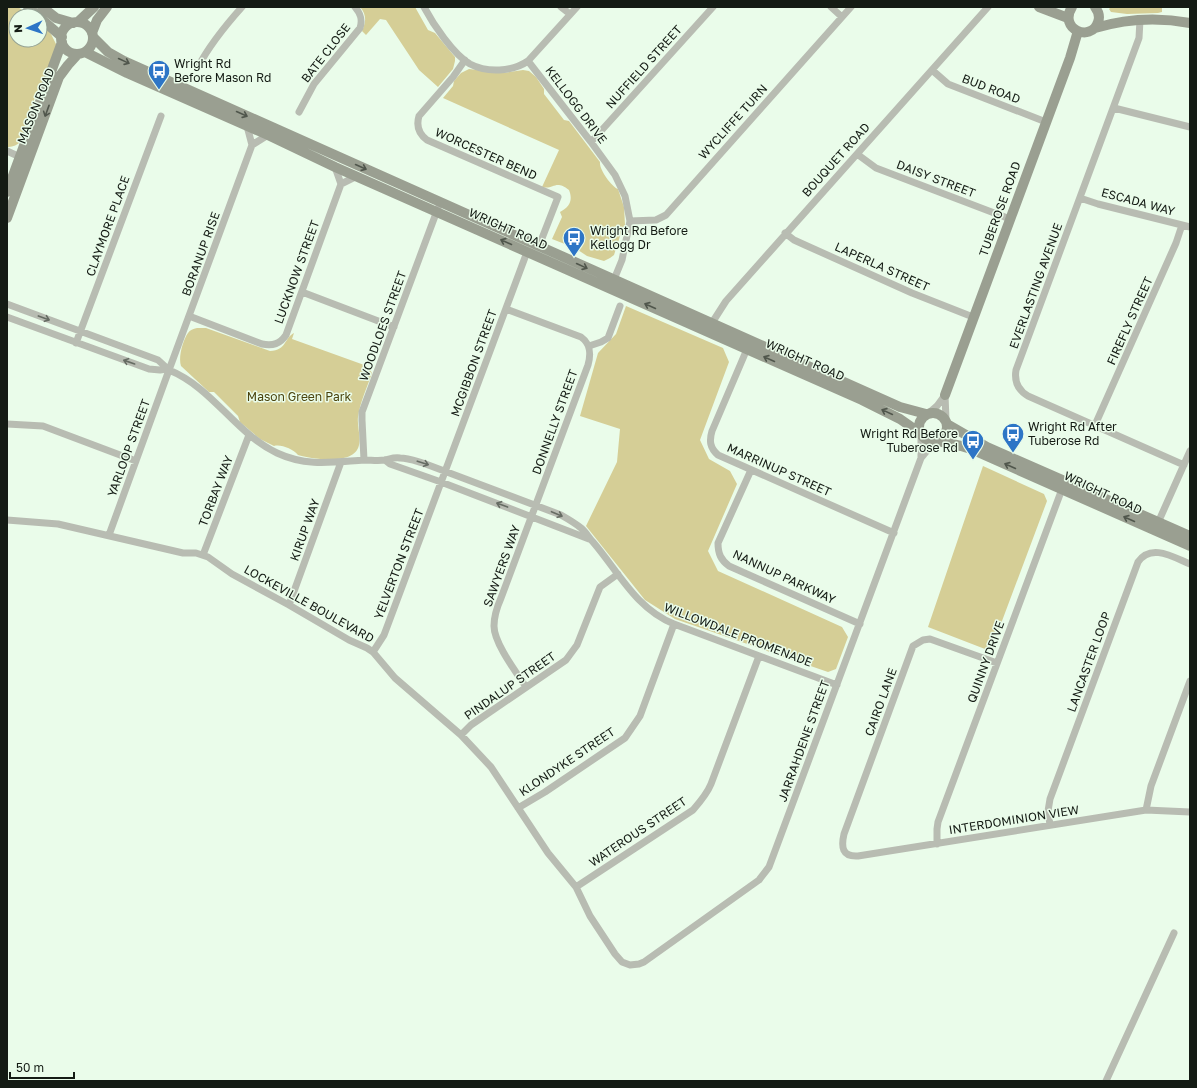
<svg xmlns="http://www.w3.org/2000/svg" width="1197" height="1088" font-family="'Golos Text',sans-serif">
  <style>
    .green { fill: #d5ce96 }
    .lines { fill: none; stroke-linecap: round; stroke-linejoin: round }
    .street { stroke: #b8bcb2; stroke-width: 7 }
    .secondary { stroke: #9a9f91; stroke-width: 10 }
    .oneway { stroke: #50564c }
    .oneway2 { stroke: #666c63 }
    .labels { text-anchor: middle; stroke-width: 3; stroke-linejoin: round; paint-order: stroke }
    .street-label { font-size: 12px; fill: #141b14; stroke: #eafcea }
    .poi-label { font-size: 12px; fill: #141b14; stroke: #eafcea; text-anchor: start }
    .park-label { font-size: 12px; fill: #4a430d; stroke: #eafcea }
  </style>
  <rect width="100%" height="100%" fill="#eafcea"/>
  <path class="green" d="M 7,7 L 18,7 L 22,10 L 26,10 L 33,16 L 16,16 L 16,40 L 40,40 L 40,22 L 51,34 L 57,46 L 44,82 L 40,84 L 25,125 C 28,136 19,148 7,147 Z
    M 360,7 L 415,7 L 428,30 L 435,33 L 455,57 L 455,61 L 453,69 L 438,87 L 419,70 L 386,20 L 380,19 L 366,35 L 362,31 C 366,22 367,15 360,7 Z
    M 1111,7 L 1162,7 L 1162,12 L 1158,13 L 1127,14 L 1111,12 L 1109,9 Z
    M 469,69 L 504,73 L 523,70 L 529,71 L 536,77 L 544,89 L 544,94 L 564,120 L 569,121 L 600,162 C 599,169 611,186 618,189 L 624,207 L 625,225 L 621,233 L 614,255 L 610,258 L 604,261 L 587,256 L 575,248 L 552,239 L 562,217 L 560,212 C 570,207 573,200 569,190 C 555,179 554,190 542,187 L 559,150 L 443,98 L 453,86 L 454,81 L 461,73 Z
    M 626,306 L 723,348 L 729,362 L 700,440 L 709,459 L 730,471 L 737,484 L 708,551 L 718,571 L 842,627 L 848,637 L 836,669 L 828,672 L 675,619 L 645,600 L 586,526 L 617,462 L 620,429 L 580,416 L 598,353 L 616,334 Z
    M 197,328 L 206,328 L 270,351 C 287,350 284,338 294,333 L 292,339 L 367,366 L 372,373 C 367,388 360,402 358,417 C 357,427 361,436 359,445 C 355,466 312,459 298,455 C 293,449 281,444 274,446 L 260,439 L 240,422 L 238,416 L 214,392 L 209,392 L 181,366 C 178,357 183,340 188,333 C 190,330 193,329 197,328 Z
    M 983,466 L 1044,494 L 1047,501 L 993,645 L 985,649 L 928,627 Z"/>
  <g class="lines">
    <path class="street" d="M 424,7 C 433,24 453,54 470,64 C 487,73 512,72 528,61 L 577,7
      M 561,7 L 570,14
      M 831,7 L 842,17
      M 1140,20 L 1139,38 L 1016,370 C 1014,382 1018,390 1028,396 L 1184,465
      M 465,60 L 453,77 L 419,116 C 416,126 419,134 427,140 L 558,197 L 539,246
      M 528,61 L 591,142 L 615,175 L 625,196 L 630,221 L 622,260 L 613,282
      M 198,67 C 210,44 225,26 242,7
      M 932,70 L 948,84 L 1046,122
      M 1114,108 L 1190,127
      M 299,112 L 314,84 L 360,28 C 363,19 360,13 355,7
      M 247,126 L 252,145 L 169,370 C 213,388 235,433 277,453 C 307,467 333,462 364,460 C 371,460 378,461 385,460 C 390,459 394,457 400,458 C 408,458 416,461 423,463 L 561,515 C 568,519 575,523 581,528 C 586,532 589,538 593,542 C 618,571 636,609 674,624 L 837,685
      M 591,142 L 713,7
      M 252,145 L 268,135
      M 7,151 L 20,157
      M 857,154 L 876,168 L 1010,219
      M 341,184 L 357,176
      M 1080,198 L 1098,204 L 1190,227
      M 630,221 L 656,220 L 666,215 L 851,7
      M 785,233 L 794,240 L 805,245 L 912,293 L 973,317
      M 302,292 L 394,327
      M 7,304 L 158,360 L 169,370 L 109,535
      M 506,309 L 581,337 C 591,344 591,354 588,365 L 501,598 C 497,607 494,617 494,626 C 494,643 516,672 526,687
      M 189,316 L 262,344 C 273,346 280,344 286,335 L 341,184 L 335,167
      M 7,317 L 149,369 L 160,370 L 167,369
      M 710,326 L 726,301 L 988,7
      M 76,343 L 161,116
      M 589,346 L 601,342 L 608,338 L 620,306
      M 747,349 L 712,431 C 709,441 710,448 718,455 L 894,533
      M 945,395 L 946,420
      M 929,413 L 937,406 L 945,395
      M 7,424 L 43,426 L 136,461
      M 1095,425 L 1176,243 L 1182,225
      M 921,458 L 921,435
      M 364,460 L 362,420 L 362,412 L 438,208
      M 385,460 L 390,464 L 441,482 L 589,539
      M 751,470 L 718,543 C 718,554 721,560 729,566 L 860,624
      M 7,520 L 58,524 L 183,553 L 196,553 L 208,557 L 232,574 L 289,605 L 349,640 L 367,648 L 373,652 L 395,678 L 461,735 L 491,767 L 548,853 L 576,887 L 590,916 L 615,954 L 622,962 L 630,965 L 639,964 L 644,962 L 759,880 L 769,867 L 921,458 L 935,441
      M 1157,525 L 1190,451
      M 203,555 L 249,435
      M 289,605 L 341,462
      M 373,652 L 384,635 L 527,252
      M 997,663 L 930,639 L 923,640 L 913,646 L 844,834 C 841,847 842,857 858,856 L 1146,810 L 1190,812
      M 461,735 L 471,725 L 566,660 L 577,645 L 600,587 L 618,574
      M 518,808 L 545,792 L 625,738 L 640,716 L 674,624
      M 1146,810 L 1151,786 L 1190,681
      M 1050,825 L 1048,811 L 1050,799 L 1138,562 C 1151,543 1173,557 1190,564
      M 937,844 L 937,829 L 938,822 L 1062,489
      M 576,887 L 693,810 C 700,802 707,794 711,784 L 759,656
      M 1106,1081 L 1174,933"/>
    <path class="secondary" d="M 28,7 L 38,16
      M 42,7 L 56,18 L 73,23
      M 1039,7 L 1068,18
      M 1072,7 C 1058,29 1091,43 1098,22 C 1100,17 1098,11 1095,7
      M 40,18 L 62,37
      M 78,22 L 94,7
      M61 38a16 16 0 1 1 32 0a16 16 0 1 1-32 0Z
      M 1095,28 C 1125,19 1158,17 1190,23
      M 92,33 L 97,20 L 107,7
      M 93,37 L 108,52 L 124,61 L 900,407 L 926,414
      M 85,52 L 127,73 L 268,135 L 335,167 L 862,400 L 900,419 L 920,433
      M 7,192 L 62,42
      M 7,218 L 59,77 L 68,65 L 78,54
      M 945,395 L 1070,58 L 1078,31
      M919 427a14 14 0 1 1 28 0a14 14 0 1 1-28 0Z
      M 947,424 L 987,447 L 1190,536
      M 938,441 L 961,446 L 971,449 L 1190,546"/>
  </g>
  <defs><path id="oneway-shaft" d="M-6 0H5M1.5-3L5.5 0L1.5 3" fill="none" stroke-width="1.6" stroke-linecap="round" stroke-linejoin="round"/></defs>
  <g class="oneway">
    <use href="#oneway-shaft" transform="translate(124 61) rotate(25)"/>
    <use href="#oneway-shaft" transform="translate(47 111) rotate(110)"/>
    <use href="#oneway-shaft" transform="translate(242 114) rotate(24)"/>
    <use href="#oneway-shaft" transform="translate(361 167) rotate(24)"/>
    <use href="#oneway-shaft" transform="translate(506 242) rotate(-156)"/>
    <use href="#oneway-shaft" transform="translate(582 266) rotate(25)"/>
    <use href="#oneway-shaft" transform="translate(650 306) rotate(-156)"/>
    <use href="#oneway-shaft" transform="translate(769 359) rotate(-156)"/>
    <use href="#oneway-shaft" transform="translate(887 412) rotate(-155)"/>
    <use href="#oneway-shaft" transform="translate(1010 466) rotate(-156)"/>
    <use href="#oneway-shaft" transform="translate(1129 519) rotate(-156)"/>
  </g>
  <g class="oneway2">
    <use href="#oneway-shaft" transform="translate(44 318) rotate(20)"/>
    <use href="#oneway-shaft" transform="translate(129 362) rotate(-161)"/>
    <use href="#oneway-shaft" transform="translate(423 463) rotate(18)"/>
    <use href="#oneway-shaft" transform="translate(502 505) rotate(-160)"/>
    <use href="#oneway-shaft" transform="translate(557 514) rotate(23)"/>
  </g>
  <defs>
    <g id="bus-pin" transform="scale(1.15)"><path d="M0 17L-7.5 6A9.5 9.5 0 1 1 7.5 6Z" fill="#2d75c6" stroke="#eafcea"/><path d="M-5-6H5V4H4V6H2V4H-2V6H-4V4H-5ZM-3.5-4V0h7V-4ZM-3.5 1.2v1.5H-2V1.2ZM2 1.2v1.5H3.5V1.2Z" fill="#fff"/></g>
  </defs>
  <g fill-rule="evenodd">
    <use href="#bus-pin" x="159" y="71"/>
    <use href="#bus-pin" x="574" y="238"/>
    <use href="#bus-pin" x="1013" y="434"/>
    <use href="#bus-pin" x="973" y="441"/>
  </g>
  <g class="labels">
    <g class="street-label">
      <text transform="translate(326 53) rotate(-52)" y="4">BATE CLOSE</text>
      <text transform="translate(644 67) rotate(-48)" y="4">NUFFIELD STREET</text>
      <text transform="translate(991 89) rotate(21)" y="4">BUD ROAD</text>
      <text transform="translate(576 105) rotate(53)" y="4">KELLOGG DRIVE</text>
      <text transform="translate(36 106) rotate(-68)" y="4">MASON ROAD</text>
      <text transform="translate(733 122) rotate(-48)" y="4">WYCLIFFE TURN</text>
      <text transform="translate(486 154) rotate(24)" y="4">WORCESTER BEND</text>
      <text transform="translate(836 160) rotate(-48)" y="4">BOUQUET ROAD</text>
      <text transform="translate(936 179) rotate(21)" y="4">DAISY STREET</text>
      <text transform="translate(1138 202) rotate(15)" y="4">ESCADA WAY</text>
      <text transform="translate(1000 209) rotate(-70)" y="4">TUBEROSE ROAD</text>
      <text transform="translate(108 226) rotate(-70)" y="4">CLAYMORE PLACE</text>
      <text transform="translate(508 229) rotate(24)" y="4">WRIGHT ROAD</text>
      <text transform="translate(201 254) rotate(-70)" y="4">BORANUP RISE</text>
      <text transform="translate(882 267) rotate(24)" y="4">LAPERLA STREET</text>
      <text transform="translate(297 272) rotate(-70)" y="4">LUCKNOW STREET</text>
      <text transform="translate(1036 286) rotate(-70)" y="4">EVERLASTING AVENUE</text>
      <text transform="translate(1130 321) rotate(-66)" y="4">FIREFLY STREET</text>
      <text transform="translate(383 326) rotate(-70)" y="4">WOODLOES STREET</text>
      <text transform="translate(805 360) rotate(24)" y="4">WRIGHT ROAD</text>
      <text transform="translate(474 363) rotate(-70)" y="4">MCGIBBON STREET</text>
      <text transform="translate(555 422) rotate(-70)" y="4">DONNELLY STREET</text>
      <text transform="translate(129 448) rotate(-70)" y="4">YARLOOP STREET</text>
      <text transform="translate(779 470) rotate(24)" y="4">MARRINUP STREET</text>
      <text transform="translate(216 491) rotate(-69)" y="4">TORBAY WAY</text>
      <text transform="translate(1103 493) rotate(25)" y="4">WRIGHT ROAD</text>
      <text transform="translate(305 530) rotate(-70)" y="4">KIRUP WAY</text>
      <text transform="translate(399 564) rotate(-69)" y="4">YELVERTON STREET</text>
      <text transform="translate(502 566) rotate(-70)" y="4">SAWYERS WAY</text>
      <text transform="translate(784 577) rotate(25)" y="4">NANNUP PARKWAY</text>
      <text transform="translate(309 604) rotate(29)" y="4">LOCKEVILLE BOULEVARD</text>
      <text transform="translate(738 635) rotate(21)" y="4">WILLOWDALE PROMENADE</text>
      <text transform="translate(986 662) rotate(-70)" y="4">QUINNY DRIVE</text>
      <text transform="translate(1089 662) rotate(-70)" y="4">LANCASTER LOOP</text>
      <text transform="translate(510 686) rotate(-35)" y="4">PINDALUP STREET</text>
      <text transform="translate(881 702) rotate(-70)" y="4">CAIRO LANE</text>
      <text transform="translate(804 741) rotate(-70)" y="4">JARRAHDENE STREET</text>
      <text transform="translate(567 762) rotate(-34)" y="4">KLONDYKE STREET</text>
      <text transform="translate(1014 820) rotate(-9)" y="4">INTERDOMINION VIEW</text>
      <text transform="translate(638 832) rotate(-34)" y="4">WATEROUS STREET</text>
    </g>
    <g class="poi-label">
      <text x="174" y="68">Wright Rd<tspan x="174" dy="14">Before Mason Rd</tspan></text>
      <text x="590" y="235">Wright Rd Before<tspan x="590" dy="14">Kellogg Dr</tspan></text>
      <text x="1028" y="431">Wright Rd After<tspan x="1028" dy="14">Tuberose Rd</tspan></text>
      <text x="958" y="438" text-anchor="end">Wright Rd Before<tspan x="958" dy="14">Tuberose Rd</tspan></text>
    </g>
    <g class="park-label">
      <text x="299" y="401">Mason Green Park</text>
    </g>
  </g>
  <rect width="1197" height="1088" fill="none" stroke="#141b14" stroke-width="16"/>
  <g transform="translate(28 28) rotate(267)"><circle r="19" fill="#eafcea" stroke="#94a294"/>
  <path d="M0-3L7 15L0 10L-7 15Z" fill="#2d75c6"/>
  <text y="-6" font-size="11" font-weight="bold" text-anchor="middle" fill="#141b14">N</text>
  </g>
  <path d="M10 1072v6h64v-6" fill="none" stroke="#141b14" stroke-width="2"/>
  <text x="16" y="1072" font-size="12" fill="#141b14" stroke="#eafcea" stroke-width="3" paint-order="stroke">50 m</text>
</svg>
